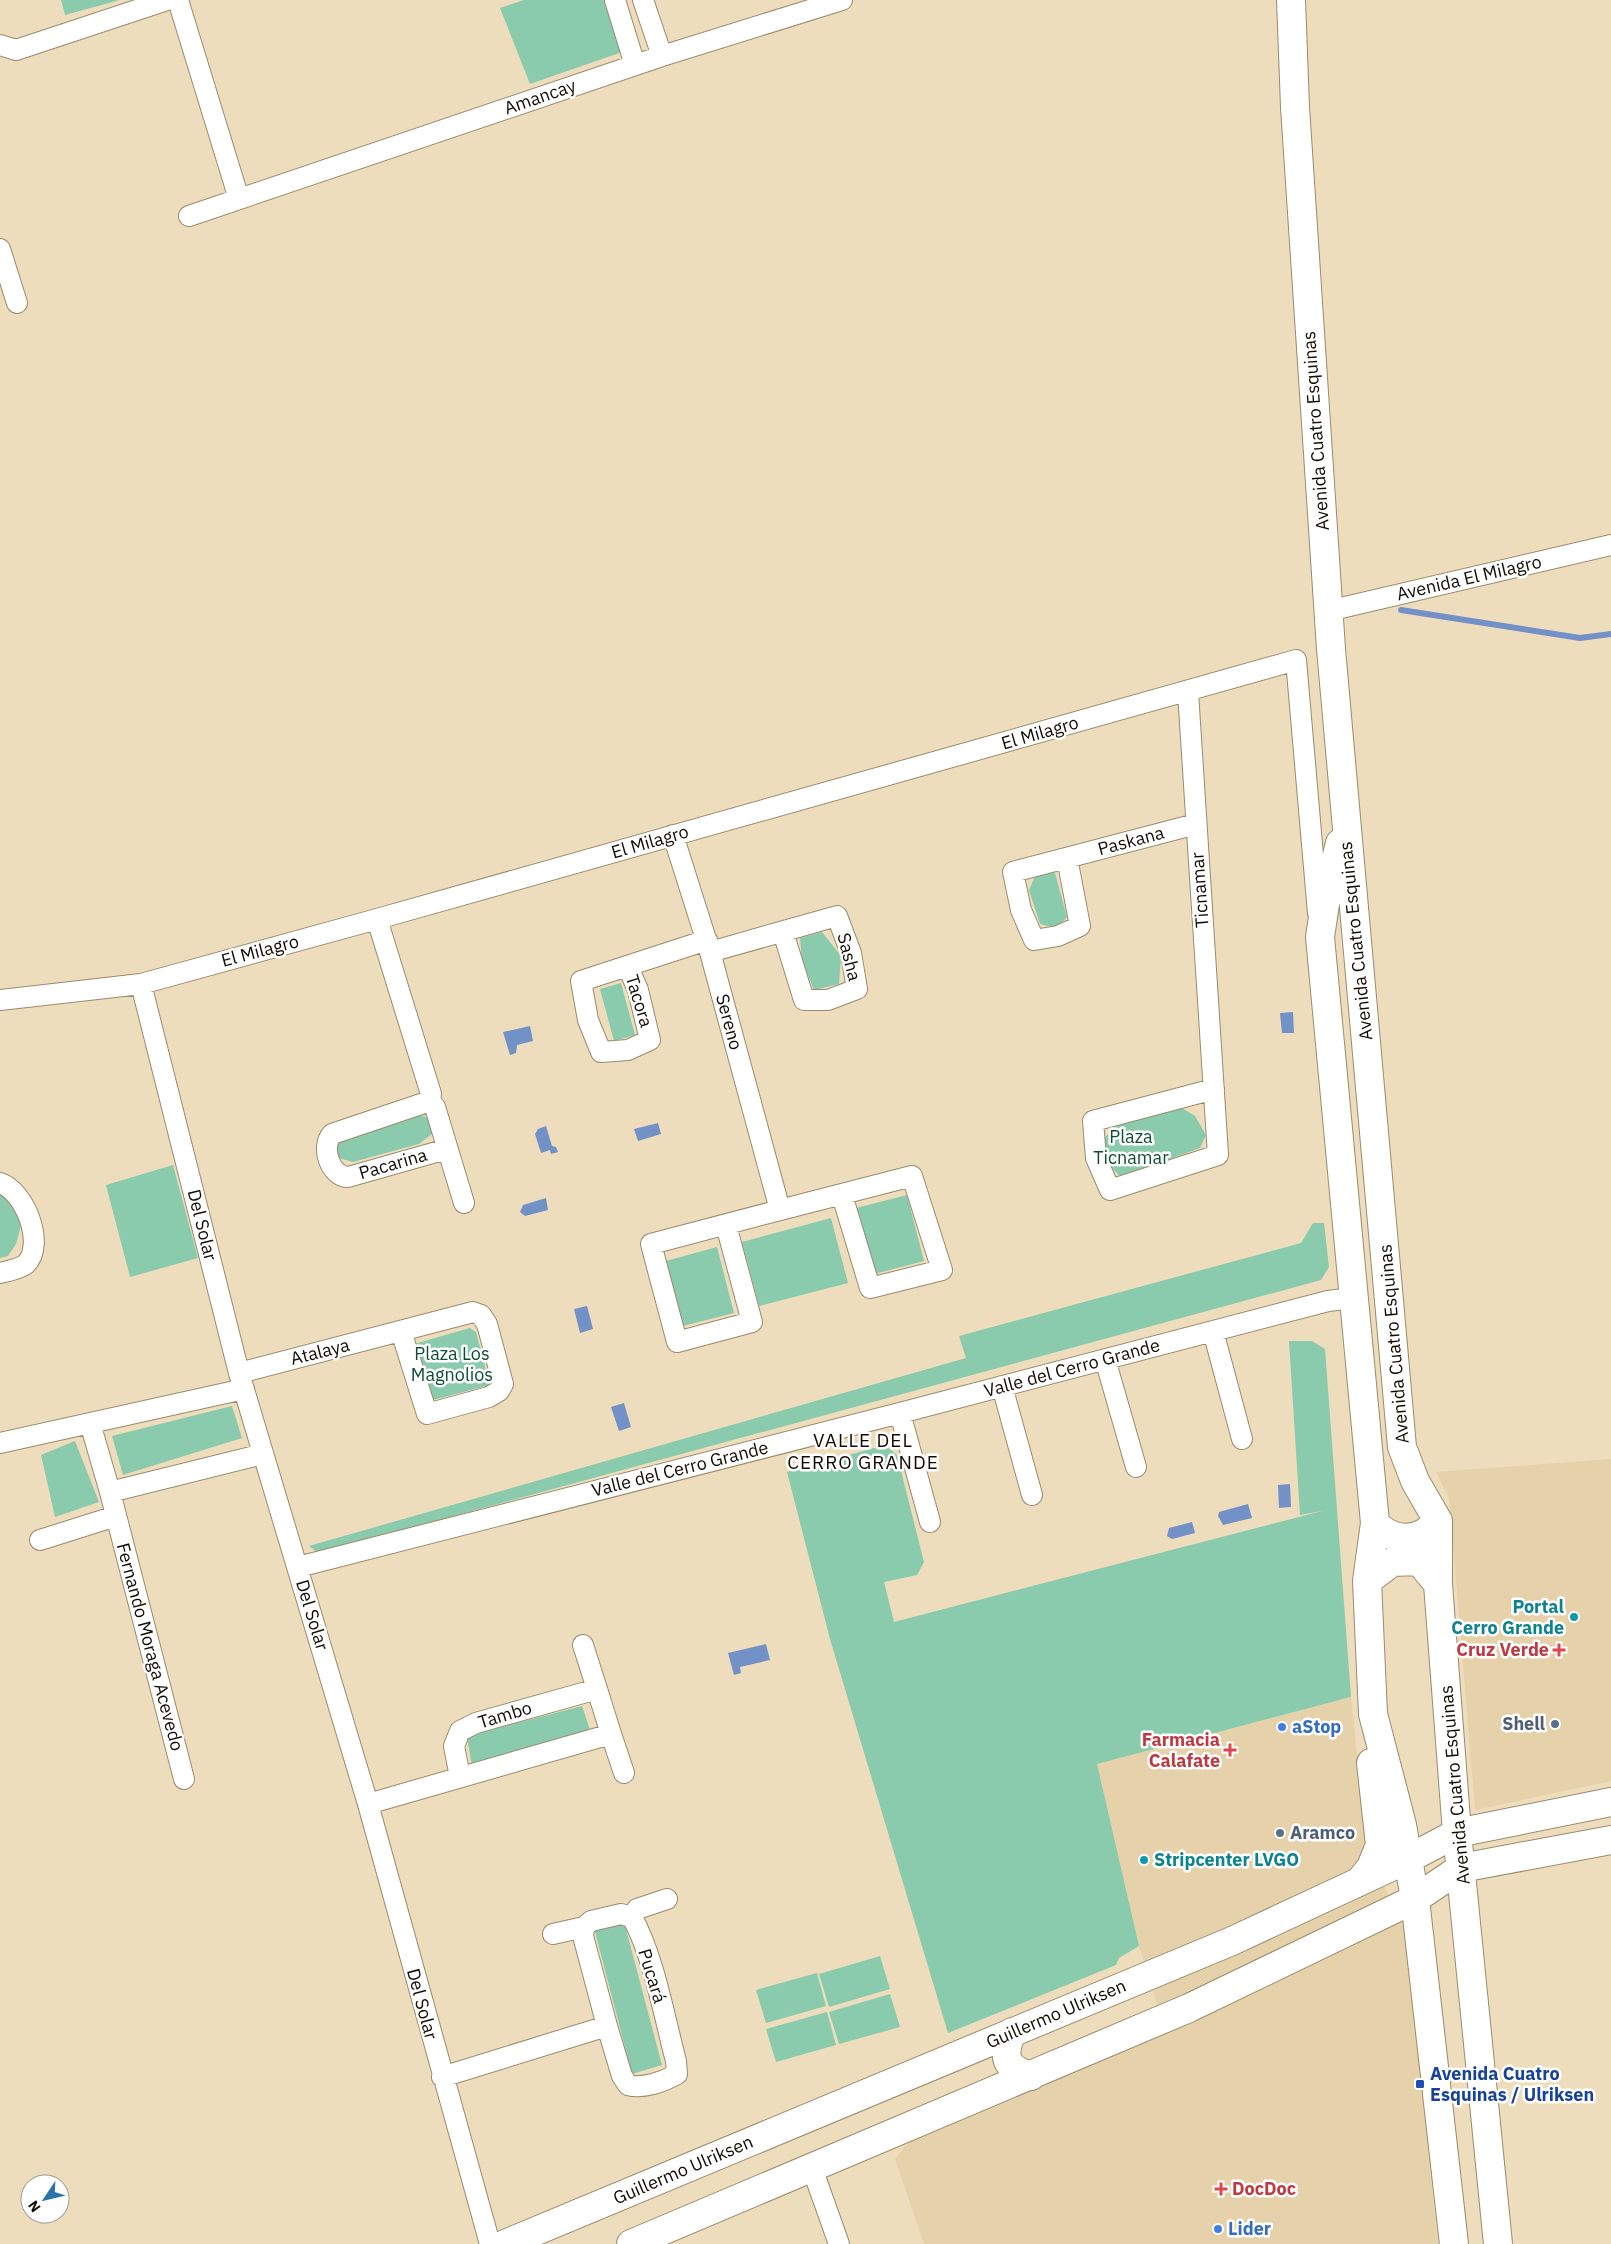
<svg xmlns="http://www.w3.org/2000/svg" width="1611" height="2244" font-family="'IBM Plex Sans',sans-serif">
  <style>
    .built { fill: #e5d2ab }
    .green { fill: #8acaad }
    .water { fill: #7291c7 }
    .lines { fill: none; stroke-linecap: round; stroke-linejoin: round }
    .stream { stroke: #7291c7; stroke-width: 6 }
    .street-casing { stroke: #9a8b6c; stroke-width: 22 }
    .secondary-casing { stroke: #9a8b6c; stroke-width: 30 }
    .street { stroke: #fff; stroke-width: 20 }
    .secondary { stroke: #fff; stroke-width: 28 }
    .culture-dot { fill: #0f9aa8; stroke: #fff; stroke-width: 2 }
    .health-dot { fill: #e0444e; stroke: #fff; stroke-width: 2 }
    .service-dot { fill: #5c6f8a; stroke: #fff; stroke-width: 2 }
    .shop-dot { fill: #3f7fe0; stroke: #fff; stroke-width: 2 }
    .transit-dot { fill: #1a4fb4; stroke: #fff; stroke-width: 2 }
    .labels { text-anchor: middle; stroke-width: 5; stroke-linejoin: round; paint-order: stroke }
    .street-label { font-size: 18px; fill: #110b02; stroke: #fff }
    .park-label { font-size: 18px; fill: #0e4c37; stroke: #fff }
    .culture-label { font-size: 18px; font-weight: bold; fill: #0d838f; stroke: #fff; text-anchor: end }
    .health-label { font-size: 18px; font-weight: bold; fill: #be3a42; stroke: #fff; text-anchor: end }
    .service-label { font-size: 18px; font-weight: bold; fill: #4e5e75; stroke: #fff; text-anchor: end }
    .shop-label { font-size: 18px; font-weight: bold; fill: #366cbe; stroke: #fff; text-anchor: start }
    .transit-label { font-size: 18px; font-weight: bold; fill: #164399; stroke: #fff; text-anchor: start }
    .neighbourhood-label { font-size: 19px; letter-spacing: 1px; fill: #110b02; stroke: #fff }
  </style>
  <rect width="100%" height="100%" fill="#eeddbc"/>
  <path class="built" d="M 1611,1459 L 1611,1781 L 1475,1810 L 1449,1498 L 1436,1472 Z
    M 1351,1697 L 1367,1849 L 1406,1932 L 1438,2244 L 924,2244 L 895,2159 L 910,2140 L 1166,2033 L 1139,1946 L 1096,1764 Z"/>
  <path class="green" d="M 61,0 L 120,0 L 65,15 Z
    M 524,0 L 607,0 L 622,52 L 530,84 L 500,8 Z
    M 1045,870 L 1055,873 L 1067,917 C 1058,928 1053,928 1040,924 L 1029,890 L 1035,876 Z
    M 822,932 L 841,956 L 839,984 L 814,990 L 802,961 L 800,938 Z
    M 621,983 L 635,1035 L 614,1041 L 600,989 Z
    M 1180,1107 L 1195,1116 L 1206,1135 L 1200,1148 L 1121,1177 L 1111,1167 L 1103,1140 L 1114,1127 Z
    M 410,1113 L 427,1117 L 433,1133 L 419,1144 L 353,1162 L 338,1158 L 334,1147 L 343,1135 Z
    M 173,1165 L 198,1258 L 130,1277 L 106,1185 Z
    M 0,1193 L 2,1193 L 22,1222 L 16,1244 L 8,1256 L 0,1258 Z
    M 907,1195 L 924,1261 L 874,1274 L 856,1208 Z
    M 831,1218 L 848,1283 L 759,1306 L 742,1242 Z
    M 1313,1223 L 1324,1223 L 1329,1267 L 1321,1280 L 318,1553 L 309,1546 L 966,1358 L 959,1336 L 1301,1243 Z
    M 717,1247 L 734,1313 L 683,1326 L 666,1261 Z
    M 470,1328 L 476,1332 L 490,1385 L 433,1400 L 414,1344 Z
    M 1289,1341 L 1312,1341 L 1325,1349 L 1351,1697 L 1097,1764 L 1139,1946 L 1119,1958 L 1116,1965 L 948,2033 L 830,1639 L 787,1472 L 885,1445 L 897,1455 L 924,1562 L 917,1575 L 884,1582 L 894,1622 L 1322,1511 L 1300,1515 Z
    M 232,1406 L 242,1438 L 123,1475 L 112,1436 Z
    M 75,1441 L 99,1502 L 55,1517 L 41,1455 Z
    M 582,1706 L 591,1733 L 472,1767 L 467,1736 Z
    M 623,1918 L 662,2065 L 632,2074 L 593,1924 Z
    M 880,1956 L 890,1989 L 829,2007 L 819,1974 Z
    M 817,1973 L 826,2006 L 766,2023 L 756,1990 Z
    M 890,1994 L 900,2027 L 839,2044 L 829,2012 Z
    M 827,2012 L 836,2045 L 776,2062 L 766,2029 Z"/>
  <path class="water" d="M 1293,1012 L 1294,1033 L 1282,1033 L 1280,1013 Z
    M 530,1026 L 533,1041 L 517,1045 L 516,1053 L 510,1055 L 503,1032 Z
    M 658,1123 L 661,1134 L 638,1141 L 634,1129 Z
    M 546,1126 L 552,1146 L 556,1147 L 558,1152 L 551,1154 L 550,1150 L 541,1153 L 535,1134 L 538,1129 Z
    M 546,1198 L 548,1210 L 525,1216 L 520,1212 L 523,1205 Z
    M 587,1306 L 593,1329 L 580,1333 L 574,1309 Z
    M 624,1403 L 631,1427 L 619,1431 L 611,1407 Z
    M 1290,1484 L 1291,1507 L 1279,1508 L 1278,1485 Z
    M 1248,1504 L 1252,1518 L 1223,1525 L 1218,1516 L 1219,1512 Z
    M 1192,1522 L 1195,1533 L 1172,1539 L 1167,1536 L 1169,1528 Z
    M 766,1644 L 770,1660 L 740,1667 L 741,1673 L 734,1675 L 728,1653 Z"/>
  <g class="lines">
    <path class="stream" d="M 1401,610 L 1580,638 L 1611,634"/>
    <g class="street-casing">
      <path id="street" d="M 178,0 L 239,199
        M 615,0 L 635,65
        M 643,0 L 662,56
        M 0,45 L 16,50 L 167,0
        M 189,216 L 662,56 L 842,0
        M 0,249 L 17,303
        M 1328,611 L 1611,545
        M 1188,692 L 1218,1155 L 1110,1190 L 1096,1158 L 1093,1121 L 1214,1089
        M 673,835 L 710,952 L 780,1210 L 651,1244 L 677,1342 L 752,1322 L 726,1225
        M 1067,858 L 1080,926 L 1058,936 L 1034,940 L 1021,910 L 1013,872 L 1196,824
        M 377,919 L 431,1094 L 430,1101 L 435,1107 L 464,1203
        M 710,952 L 837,916 L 851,953 L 857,989 L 828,1000 L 804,1000 L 783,932
        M 628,967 L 638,990 L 650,1040 L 628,1050 L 601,1052 L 588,1020 L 581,981 L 707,940
        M 141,984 L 239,1373 L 368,1804 L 490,2244
        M 0,1000 L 141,984 L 377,919 L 1296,660 L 1318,913
        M 430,1101 L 332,1134 C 320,1148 331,1177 348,1177 L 447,1149
        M 0,1183 C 24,1190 46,1244 26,1264 C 20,1269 8,1271 0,1273
        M 780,1210 L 912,1176 L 942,1270 L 870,1288 L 842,1195
        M 1213,1331 L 1242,1439
        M 1105,1359 L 1136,1467
        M 239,1373 L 473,1312 L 481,1315 L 487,1324 L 503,1384 L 499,1391 L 489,1397 L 427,1414 L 401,1331
        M 1002,1386 L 1032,1495
        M 900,1413 L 930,1522
        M 90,1423 L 110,1492 L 184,1779
        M 0,1443 L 244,1389
        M 110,1492 L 263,1454
        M 40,1540 L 116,1516
        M 298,1567 L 900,1413 L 1328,1301 L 1353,1298
        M 583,1645 L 597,1689
        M 611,1734 L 624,1773
        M 368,1804 L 611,1734 L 597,1689 L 476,1723 L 460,1731 L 454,1746 L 460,1777
        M 632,1917 L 637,1909 L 667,1899
        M 553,1934 L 584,1927 L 591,1921 L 621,1914 L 632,1917 C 654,1957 664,2016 676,2061 L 677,2074 C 663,2082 643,2089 628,2085 L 622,2076 L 607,2026 L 583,1936 L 584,1927
        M 442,2077 L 607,2026
        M 812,2168 L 839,2244"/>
    </g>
    <g class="secondary-casing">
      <path id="secondary" d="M 1291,0 L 1295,107 L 1331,649 L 1402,1447 L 1415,1481 L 1438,1521 L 1438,1584 L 1457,1833 L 1498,2244
        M 1340,843 L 1325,904 L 1320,937 L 1375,1523 L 1367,1581 L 1373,1714 L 1402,1825 L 1415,1899 L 1454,2244
        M 1375,1523 C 1394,1544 1420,1542 1438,1521
        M 1367,1581 L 1392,1562 L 1419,1561 L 1438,1584
        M 1359,1882 L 1371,1867 L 1380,1845 L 1371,1763
        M 1012,2032 C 1002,2056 1004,2068 1031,2076
        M 505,2244 L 1232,1941 L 1408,1859 L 1457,1833 L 1611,1802
        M 631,2244 L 1189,2008 L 1415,1899 L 1461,1868 L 1611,1840"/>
    </g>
    <use href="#street" class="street"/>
    <use href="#secondary" class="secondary"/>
  </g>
  <g class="culture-dot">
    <circle cx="1574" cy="1617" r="5"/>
    <circle cx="1144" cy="1860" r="5"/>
  </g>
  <g class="health-dot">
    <path d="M1556.5 1642.5h5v5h5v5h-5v5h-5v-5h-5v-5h5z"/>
    <path d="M1227.5 1742.5h5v5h5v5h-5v5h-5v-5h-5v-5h5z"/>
    <path d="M1218.5 2181.5h5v5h5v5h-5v5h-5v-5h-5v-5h5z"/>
  </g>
  <g class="service-dot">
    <circle cx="1555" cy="1724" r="5"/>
    <circle cx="1280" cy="1833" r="5"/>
  </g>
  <g class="shop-dot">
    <circle cx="1282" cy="1727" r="5"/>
    <circle cx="1218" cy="2229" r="5"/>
  </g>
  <rect class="transit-dot" x="1415" y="2079" width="10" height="10" rx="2.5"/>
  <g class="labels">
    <g class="street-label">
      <text transform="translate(540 97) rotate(-19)" y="6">Amancay</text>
      <text transform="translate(1316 431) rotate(-94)" y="6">Avenida Cuatro Esquinas</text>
      <text transform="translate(1469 578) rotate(-13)" y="6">Avenida El Milagro</text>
      <text transform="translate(1040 733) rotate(-16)" y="6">El Milagro</text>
      <text transform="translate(1131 841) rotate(-15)" y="6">Paskana</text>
      <text transform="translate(650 842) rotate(-16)" y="6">El Milagro</text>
      <text transform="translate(1200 890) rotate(-94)" y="6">Ticnamar</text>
      <text transform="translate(1356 941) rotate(-96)" y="6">Avenida Cuatro Esquinas</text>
      <text transform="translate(260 951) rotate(-15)" y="6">El Milagro</text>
      <text transform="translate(849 957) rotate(76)" y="6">Sasha</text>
      <text transform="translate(639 1001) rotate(73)" y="6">Tacora</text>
      <text transform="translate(729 1022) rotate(75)" y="6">Sereno</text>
      <text transform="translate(393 1164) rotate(-16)" y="6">Pacarina</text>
      <text transform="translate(202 1225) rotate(76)" y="6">Del Solar</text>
      <text transform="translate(1394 1344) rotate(-95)" y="6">Avenida Cuatro Esquinas</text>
      <text transform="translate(320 1352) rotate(-14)" y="6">Atalaya</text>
      <text transform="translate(1072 1368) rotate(-15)" y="6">Valle del Cerro Grande</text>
      <text transform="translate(680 1469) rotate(-14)" y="6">Valle del Cerro Grande</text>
      <text transform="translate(312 1615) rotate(73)" y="6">Del Solar</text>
      <text transform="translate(150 1647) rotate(75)" y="6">Fernando Moraga Acevedo</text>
      <text transform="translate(505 1715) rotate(-17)" y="6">Tambo</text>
      <text transform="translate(1455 1785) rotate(-95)" y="6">Avenida Cuatro Esquinas</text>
      <text transform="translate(652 1976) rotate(73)" y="6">Pucará</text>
      <text transform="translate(422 2004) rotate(75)" y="6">Del Solar</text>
      <text transform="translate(1056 2014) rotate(-23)" y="6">Guillermo Ulriksen</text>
      <text transform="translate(683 2170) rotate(-23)" y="6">Guillermo Ulriksen</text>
    </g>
    <g class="park-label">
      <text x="1131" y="1143">Plaza<tspan x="1131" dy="21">Ticnamar</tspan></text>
      <text x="452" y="1360">Plaza Los<tspan x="452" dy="21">Magnolios</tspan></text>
    </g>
    <g class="culture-label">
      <text x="1564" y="1613">Portal<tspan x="1564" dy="21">Cerro Grande</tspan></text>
      <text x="1154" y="1866" text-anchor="start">Stripcenter LVGO</text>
    </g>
    <g class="health-label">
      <text x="1549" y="1656">Cruz Verde</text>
      <text x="1220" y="1746">Farmacia<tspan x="1220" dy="21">Calafate</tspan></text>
      <text x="1232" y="2195" text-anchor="start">DocDoc</text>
    </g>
    <g class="service-label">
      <text x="1545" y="1730">Shell</text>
      <text x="1290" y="1839" text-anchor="start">Aramco</text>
    </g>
    <g class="shop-label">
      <text x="1292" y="1733">aStop</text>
      <text x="1228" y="2235">Lider</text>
    </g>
    <g class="transit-label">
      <text x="1430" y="2080">Avenida Cuatro<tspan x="1430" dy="21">Esquinas / Ulriksen</tspan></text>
    </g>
    <g class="neighbourhood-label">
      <text x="863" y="1447">VALLE DEL<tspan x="863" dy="22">CERRO GRANDE</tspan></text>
    </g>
  </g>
  <g transform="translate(45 2199) rotate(235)"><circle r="24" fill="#ffffff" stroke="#a09d9a"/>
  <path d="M0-4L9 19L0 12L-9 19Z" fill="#2c73a8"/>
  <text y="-8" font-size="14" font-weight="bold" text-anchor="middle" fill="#110b02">N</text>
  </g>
</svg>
